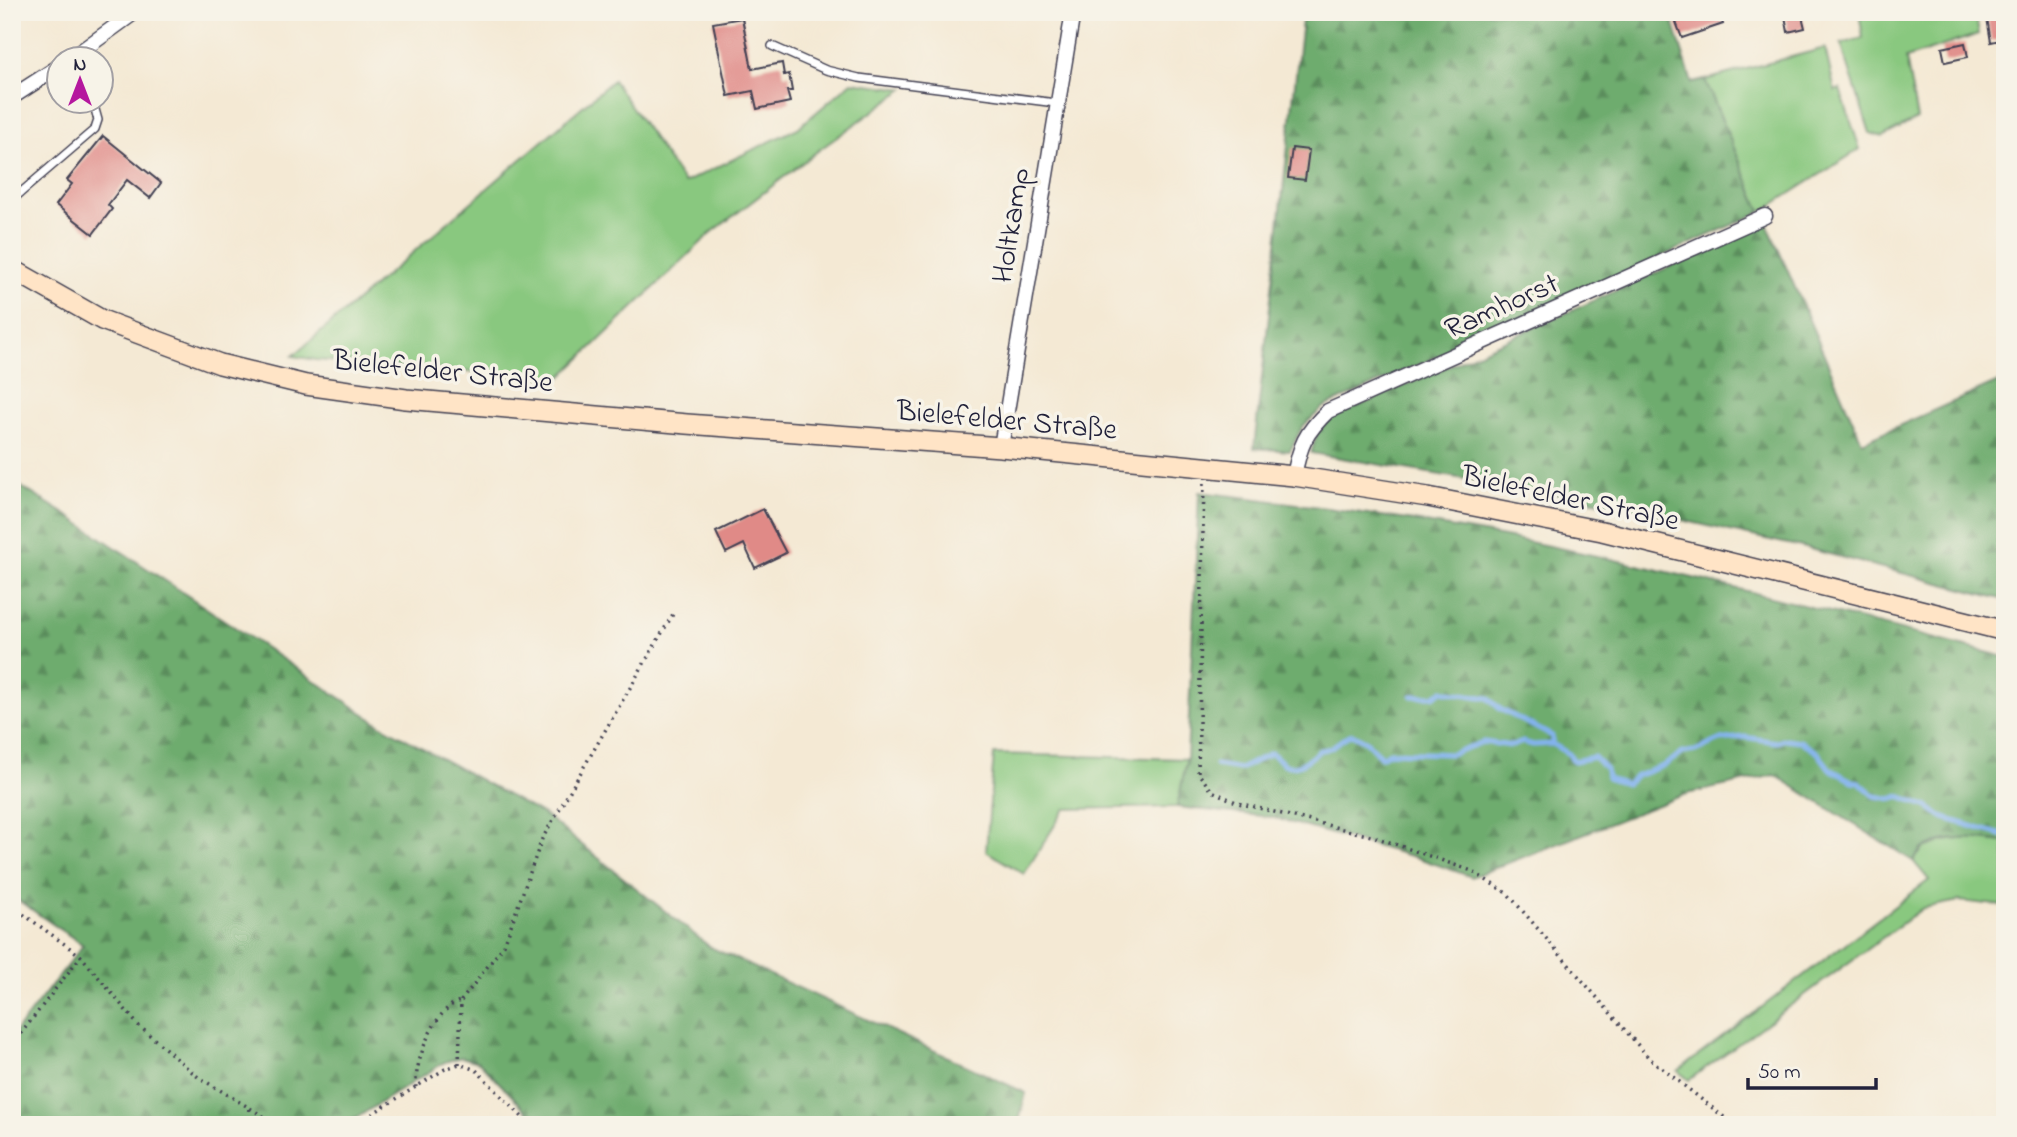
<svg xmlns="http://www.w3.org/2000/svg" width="2017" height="1137" font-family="'Indie Flower',sans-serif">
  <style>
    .green { fill: #89c87f; stroke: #56755d; stroke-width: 2 }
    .forest { fill: url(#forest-firs); stroke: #486754; stroke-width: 2 }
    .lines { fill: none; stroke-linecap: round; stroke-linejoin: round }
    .stream { stroke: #83b3ee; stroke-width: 5 }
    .building { fill: #e08a87 }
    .service-casing { stroke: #424052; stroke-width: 10 }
    .minor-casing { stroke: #424052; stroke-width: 17 }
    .secondary-casing { stroke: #424052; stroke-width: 22 }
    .path { stroke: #424052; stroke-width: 3.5; stroke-dasharray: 2 5; stroke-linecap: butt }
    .service { stroke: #fff; stroke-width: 7 }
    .minor { stroke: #fff; stroke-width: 14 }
    .secondary { stroke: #ffe4c6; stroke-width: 19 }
    .labels { text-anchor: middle; stroke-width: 7; stroke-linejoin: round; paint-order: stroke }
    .street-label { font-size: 30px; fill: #22223b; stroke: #f7f3e8 }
  </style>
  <defs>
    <pattern id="forest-firs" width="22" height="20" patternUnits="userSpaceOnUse" patternTransform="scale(1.75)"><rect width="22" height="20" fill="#6eac6e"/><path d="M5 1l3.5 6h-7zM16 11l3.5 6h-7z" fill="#5a8c5c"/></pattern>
  </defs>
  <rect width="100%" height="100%" fill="#f7f3e8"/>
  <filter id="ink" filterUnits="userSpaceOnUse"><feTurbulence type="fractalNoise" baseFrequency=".0143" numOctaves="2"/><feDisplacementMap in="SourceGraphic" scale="14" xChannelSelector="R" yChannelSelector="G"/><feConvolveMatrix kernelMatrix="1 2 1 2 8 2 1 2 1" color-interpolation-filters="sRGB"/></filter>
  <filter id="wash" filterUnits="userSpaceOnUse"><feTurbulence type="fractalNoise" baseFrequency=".00686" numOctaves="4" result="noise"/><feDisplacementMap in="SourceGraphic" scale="28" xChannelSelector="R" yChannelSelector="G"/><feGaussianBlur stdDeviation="1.57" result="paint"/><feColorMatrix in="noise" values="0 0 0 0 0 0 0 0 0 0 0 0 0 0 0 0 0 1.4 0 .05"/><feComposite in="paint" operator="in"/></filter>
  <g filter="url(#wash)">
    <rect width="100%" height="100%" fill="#f4e9d4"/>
    <path class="green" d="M 1859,12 L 1975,12 L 1979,34 L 1906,58 L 1917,119 L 1882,137 L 1870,133 L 1841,44 L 1863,38 Z
      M 1825,48 L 1835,91 L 1840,89 L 1860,149 L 1761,212 L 1705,80 Z
      M 613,80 L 684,183 L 798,128 L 852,82 L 904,89 L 819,150 L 711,233 L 559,379 L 316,360 L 293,356 Z
      M 994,754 L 1187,759 L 1177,807 L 1065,809 L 1024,874 L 986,851 Z
      M 1970,838 L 2005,842 L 2005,906 L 1959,901 L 1923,908 L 1689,1080 L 1678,1071 L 1929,880 L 1913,861 L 1924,848 L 1944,841 Z"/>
    <path class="forest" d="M 1303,12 L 1670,12 L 1692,83 L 1705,80 L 1761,212 L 1324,407 L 1302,427 L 1290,451 L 1254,448 Z
      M 1767,223 L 1862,442 L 2005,379 L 2005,600 L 1806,548 L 1606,503 L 1311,453 L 1318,431 L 1330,419 Z
      M 12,481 L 70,517 L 381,725 L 547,817 L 710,947 L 1026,1093 L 1018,1125 L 540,1125 L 479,1062 L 461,1057 L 445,1062 L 345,1125 L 12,1125 L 12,1036 L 83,945 L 12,896 Z
      M 1199,492 C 1333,507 1466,527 1597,556 C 1734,586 1869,622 2005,657 L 2005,842 C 1982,839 1945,834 1924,848 C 1920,850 1916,858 1913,861 L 1775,775 L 1686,794 L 1472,877 L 1418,858 L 1271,817 L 1177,807 L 1187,759 Z"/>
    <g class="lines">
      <path class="stream" d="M 65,54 L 123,12
        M 1412,696 L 1433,696 L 1442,691 L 1488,698 L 1500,709 L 1552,736 L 1552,744
        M 1216,765 L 1240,769 L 1271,753 C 1276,756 1280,761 1284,764 C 1296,772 1312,757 1320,750 C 1334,750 1339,739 1352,734 L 1367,742 L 1381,757 L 1390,752 L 1451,754 L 1483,742 L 1512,746 L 1523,742 L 1533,745 L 1552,744 L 1569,754 L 1574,761 L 1594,757 L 1606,769 L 1607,778 L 1626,784 L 1637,776 L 1665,765 L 1682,753 L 1695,751 L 1720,740 L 1744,737 L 1777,742 L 1786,739 L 1800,741 L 1818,753 L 1830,769 L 1852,781 L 1859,782 L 1875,796 L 1892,799 L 1899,796 L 1926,806 L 1944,818 L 2005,836"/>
    </g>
    <g id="blocks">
      <path class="building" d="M 1704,12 L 1719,12 L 1723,24 L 1682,38 L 1676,22 Z
        M 1801,12 L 1805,28 L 1788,32 L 1785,16 Z
        M 1986,12 L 2005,12 L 2005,39 L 1991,42 Z
        M 742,18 L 752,69 L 782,63 L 784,75 L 789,74 L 792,91 L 787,91 L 790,102 L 757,109 L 753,91 L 728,96 L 713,23 Z
        M 1965,43 L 1968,57 L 1945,62 L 1942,48 Z
        M 103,136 L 161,183 L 150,198 L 127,180 L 108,205 L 112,209 L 93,234 L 56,205 L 72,184 L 67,180 Z
        M 1292,148 L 1309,150 L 1305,180 L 1288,178 Z
        M 763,509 L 786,553 L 755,568 L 744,544 L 726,553 L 716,532 Z"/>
    </g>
  </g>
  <g filter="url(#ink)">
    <use href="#blocks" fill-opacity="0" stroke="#424052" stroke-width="2"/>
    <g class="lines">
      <g class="service-casing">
        <path id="service" d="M 772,46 L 826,70 L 859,78 L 1056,103
          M 12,200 L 95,129 L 98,120 L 93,102"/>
      </g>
      <g class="minor-casing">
        <path id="minor" d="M 69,60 L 135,12
          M 12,97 L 60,66
          M 1001,447 L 1073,12
          M 1294,476 C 1300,445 1305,433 1328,411 L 1765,216"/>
      </g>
      <g class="secondary-casing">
        <path id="secondary" d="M 12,269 L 102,320 L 220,364 L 306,385 L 406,399 L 687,424 L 1001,447 L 1294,476 L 1428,497 L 1602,531 L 2005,631"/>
      </g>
      <path class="path" d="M 1204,483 L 1198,773 L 1212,791 L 1238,803 L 1375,837 L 1472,871 L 1508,894 L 1649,1058 L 1734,1125
        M 12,906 L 81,956 L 138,1025 L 198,1077 L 278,1125
        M 12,1045 L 81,956
        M 459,1064 L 461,1001 L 504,945 L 542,839 L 673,614
        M 416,1087 C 414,1063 435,1006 461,1001
        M 249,1125 L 249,1107
        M 354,1125 L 445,1069 L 459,1064 L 476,1070 L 530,1125"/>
      <use href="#service" class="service"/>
      <use href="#minor" class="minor"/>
      <use href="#secondary" class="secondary"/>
    </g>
  </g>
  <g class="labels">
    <g class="street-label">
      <text transform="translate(1010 225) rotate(-81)" y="10">Holtkamp</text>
      <text transform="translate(1501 305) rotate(-24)" y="10">Ramhorst</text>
      <text transform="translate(443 370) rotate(6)" y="10">Bielefelder Straße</text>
      <text transform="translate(1007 419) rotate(5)" y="10">Bielefelder Straße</text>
      <text transform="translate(1571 497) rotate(12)" y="10">Bielefelder Straße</text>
    </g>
  </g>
  <rect width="2017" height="1137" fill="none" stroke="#f7f3e8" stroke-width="42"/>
  <g transform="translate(80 80)"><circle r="33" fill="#f7f3e8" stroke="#a29fa3" stroke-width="2"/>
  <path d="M0-5L12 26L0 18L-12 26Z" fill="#b5179e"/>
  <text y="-10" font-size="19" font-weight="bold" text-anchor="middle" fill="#22223b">N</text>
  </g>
  <path d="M1748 1078v10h128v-10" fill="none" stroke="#22223b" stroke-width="3.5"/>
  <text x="1758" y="1078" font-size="21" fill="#22223b" stroke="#f7f3e8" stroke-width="5" paint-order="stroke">50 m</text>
</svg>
